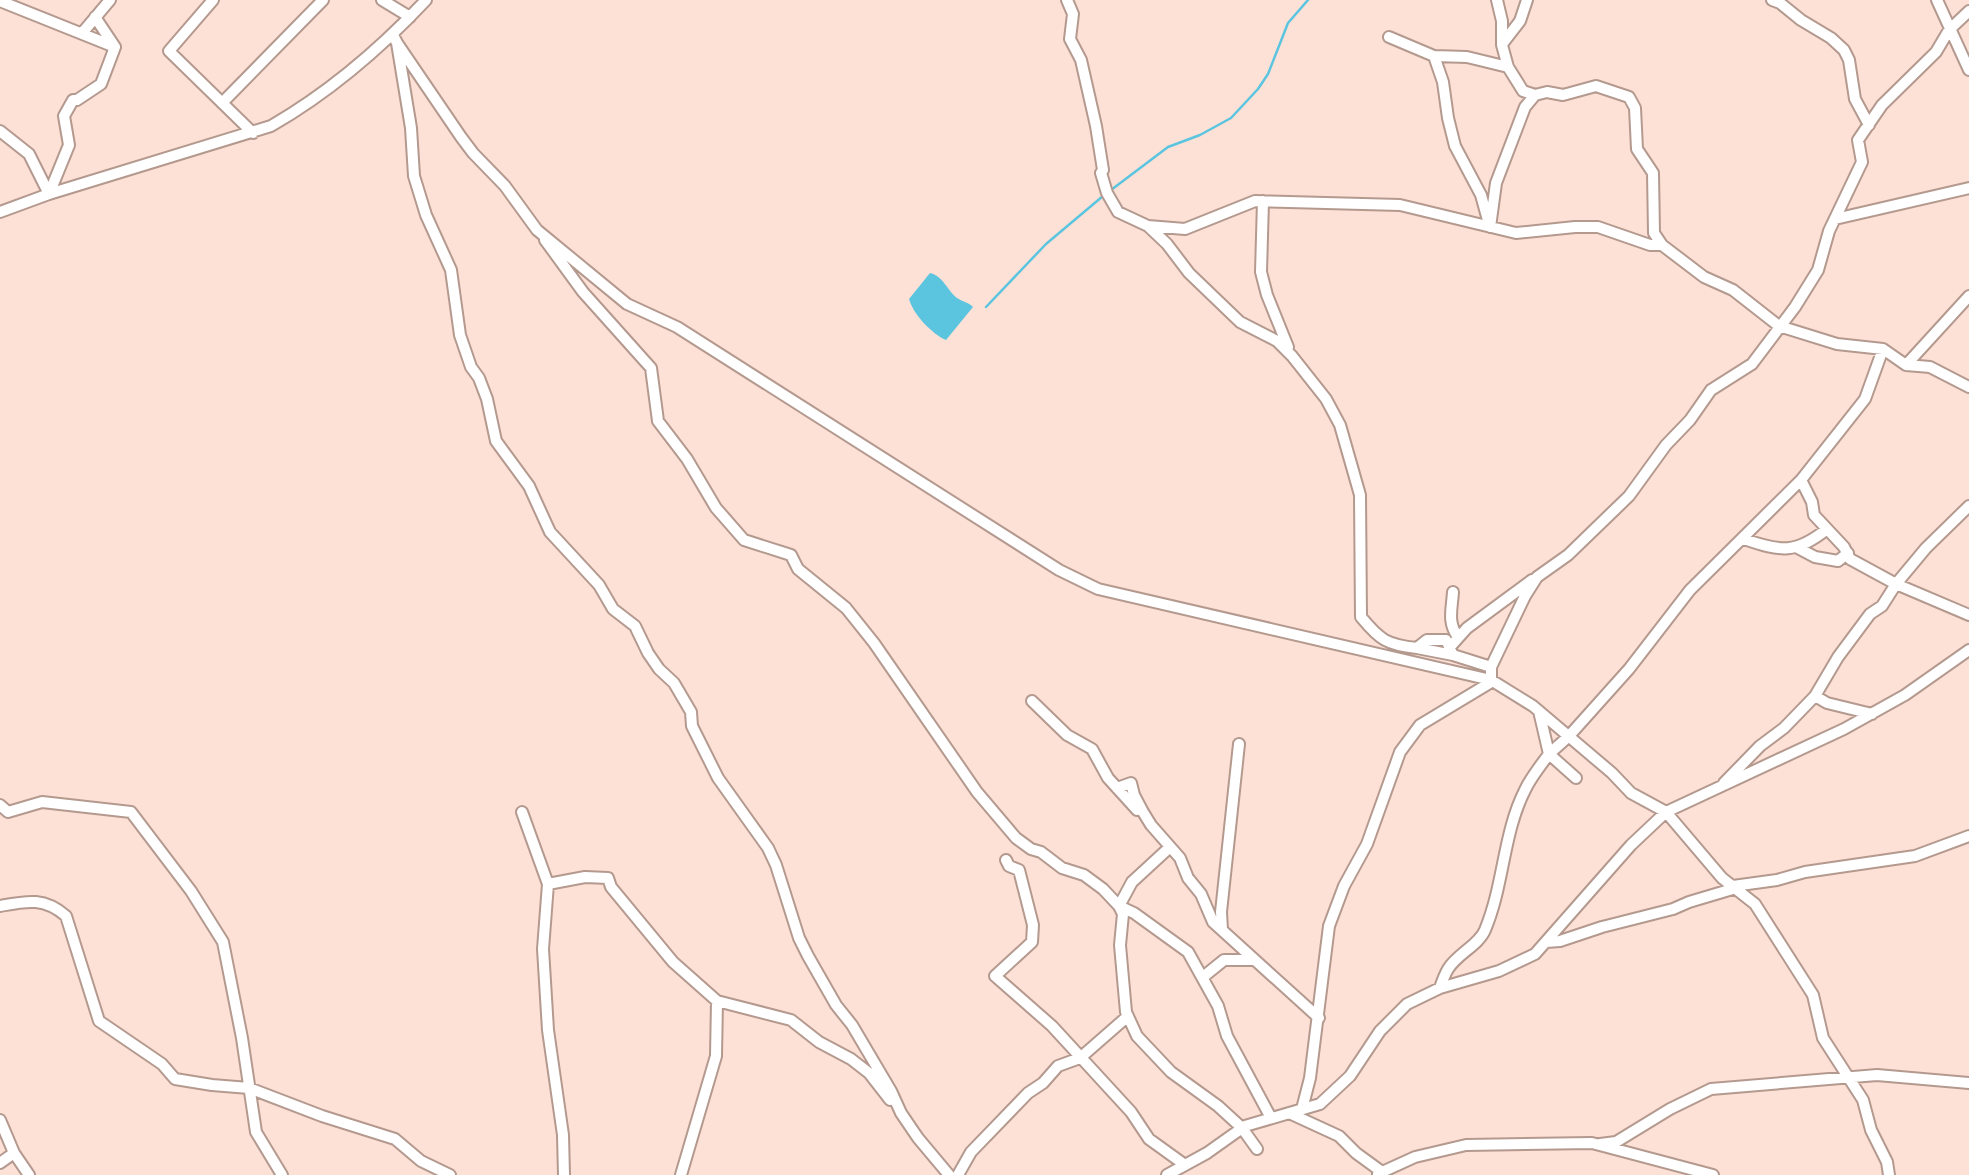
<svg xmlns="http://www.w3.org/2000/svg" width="1969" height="1175" font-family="'Libre Baskerville',serif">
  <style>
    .water { fill: #5bc5e0 }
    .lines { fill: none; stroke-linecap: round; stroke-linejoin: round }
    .stream { stroke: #5bc5e0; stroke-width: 2.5 }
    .minor-casing { stroke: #b4998f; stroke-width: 14 }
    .minor { stroke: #fff; stroke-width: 10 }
  </style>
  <rect width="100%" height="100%" fill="#fee1d6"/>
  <path class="water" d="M 930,273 C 943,276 947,290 957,298 C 963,302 968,302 973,307 L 946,340 C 932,334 913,314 909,299 Z"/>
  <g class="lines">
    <path class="stream" d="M 1111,190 L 1168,147 L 1200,135 L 1231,118 L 1258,89 L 1268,74 L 1288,23 L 1308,0
      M 986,307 L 1046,244 L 1103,196"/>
    <g class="minor-casing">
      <path id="minor" d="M 213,0 L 169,51 L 253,133
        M 382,0 L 410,17
        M 1067,0 L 1073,14 L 1070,39 L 1081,60 L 1096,126 L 1103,170 L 1101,173 L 1107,193 L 1118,212 L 1148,226 L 1167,244 L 1189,273 L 1240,322 L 1277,341 L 1292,356 L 1326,399 L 1340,425 L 1360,495 L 1361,617 C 1380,640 1387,645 1417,648 L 1427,640 L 1446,640 L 1453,655 L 1491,667 L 1491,680
        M 1497,0 L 1502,21 L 1502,45 L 1508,67
        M 1772,0 L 1780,3 L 1801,20 L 1831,38 L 1844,50 L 1849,60 L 1855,99 L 1869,125
        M 1937,0 L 1969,70
        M 0,1 L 115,47
        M 83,32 L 110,0
        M 393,35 L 397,43 L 411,128 L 414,176 L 426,215 L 451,270 L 460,335 L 471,367 L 479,378 L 487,399 L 496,441 L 529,486 L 550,532 L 599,585 L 613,609 L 635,626 L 648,653 L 659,669 L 674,683 L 691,712 L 692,726 L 718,778 L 768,848 L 776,865 L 799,938 L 808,956 L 836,1005 L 852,1025 L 891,1091 L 901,1113 L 918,1138 L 949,1175
        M 1389,37 L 1434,56 L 1467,57 L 1508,67 L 1523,91 L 1535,95 L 1525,107 L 1496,183 L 1490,227
        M 397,43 L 461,137 L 473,153 L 505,186 L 537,230 L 627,304 L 677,327 L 1059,570 L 1098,589 L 1491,680 L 1533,706 L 1612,773 L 1631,793 L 1666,812 L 1722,878 L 1755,904 L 1813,995 L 1823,1038 L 1863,1100 L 1871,1130 L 1887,1162 L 1889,1175
        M 1503,43 L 1520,21 L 1527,0
        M 1434,56 L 1443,82 L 1448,118 L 1455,146 L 1481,195 L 1489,224
        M 1535,95 L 1547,92 L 1563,95 L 1596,86 L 1629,97 L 1635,108 L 1637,149 L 1653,173 L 1654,233 L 1662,245
        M 222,103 L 323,0
        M 0,131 L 29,154 L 49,194
        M 49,194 L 69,145 L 64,116 L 73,100 L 77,100 L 101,84 L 115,47 L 95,17
        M 1263,201 L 1261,272 L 1267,295 L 1288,347
        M 0,212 L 49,194 L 271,126 C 330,92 380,49 426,0
        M 1835,219 L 1969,188
        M 1148,226 L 1185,229 L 1255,201 L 1400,205 L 1516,233 L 1575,227 L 1598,227 L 1650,245 L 1662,245 L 1704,277 L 1733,290 L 1779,326 L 1837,344 L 1883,349 L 1906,365 L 1969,296
        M 545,240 L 583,292 L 651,368 L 658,421 L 687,459 L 716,508 L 744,540 L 791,555 L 798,569 L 846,608 L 874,643 L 977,792 L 1016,838 L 1031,849 L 1041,852 L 1062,868 L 1084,875 L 1103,889 L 1119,906 L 1123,914 L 1120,945 L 1126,1012 L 1137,1036 L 1171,1072 L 1218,1106 L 1242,1128 L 1257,1149
        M 1906,365 L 1930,367 L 1969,387
        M 1969,506 L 1926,548 L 1896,584 L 1969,615
        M 1744,539 C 1781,552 1796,554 1827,529
        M 1798,548 L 1815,557 L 1838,561 L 1848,553
        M 1453,592 C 1452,609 1447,622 1458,637
        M 1450,647 L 1467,628 L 1532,580
        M 1417,648 L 1453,655
        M 1491,667 L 1525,596 L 1537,577 L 1568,555 L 1629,496 L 1666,445 L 1690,420 L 1711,390 L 1752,364 L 1795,307 L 1818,270 L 1829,231 L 1862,162 L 1858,140 L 1882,105 L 1936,52 L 1949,30 L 1969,11
        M 1815,696 L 1827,703 L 1872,714
        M 1032,701 L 1067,735 L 1092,749 L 1108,778 L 1137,810
        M 1539,711 L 1549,754 L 1569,736 L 1629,669 L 1690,590 L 1801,480 L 1865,399 L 1883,349
        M 1724,783 L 1760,746 L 1784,728 L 1815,696 L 1838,657 L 1870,614 L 1882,606 L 1896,584 L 1850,559 L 1844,547 L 1814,515 L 1812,502 L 1801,480
        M 1117,788 L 1131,783 L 1134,795 L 1143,812 L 1151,825 L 1180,858 L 1188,878 L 1201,894 L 1213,922 L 1319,1018
        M 0,805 L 8,812 L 42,802 L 131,812 L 191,891 L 223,942 L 242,1038 L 256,1132 L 282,1175
        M 522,812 L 548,884 L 543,949 L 548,1030 L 563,1135 L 564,1175
        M 1170,847 L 1132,882 L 1119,906 L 1134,913 L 1188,952 L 1218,1006 L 1227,1036 L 1271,1118
        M 1006,860 L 1009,866 L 1019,870 L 1033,925 L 1032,942 L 995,976 L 1052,1026 L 1131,1112 L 1149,1139 L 1185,1165
        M 548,884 L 585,877 L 608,878 L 611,887 L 673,962 L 717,1001 L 791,1020 L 819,1042 L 851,1059 L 869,1073 L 890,1100
        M 1733,886 L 1777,880 L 1805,872 L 1915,856 L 1969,836
        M 0,906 C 27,901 44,897 66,916 L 99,1021 L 162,1064 L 175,1079 L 212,1085 L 249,1088 L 322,1116 L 395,1139 L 421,1161 L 450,1175
        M 1222,930 L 1221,912 L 1239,744
        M 1546,942 L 1560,941 L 1602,927 L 1673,909 L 1689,902 L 1736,888
        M 1203,977 L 1224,960 L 1253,960
        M 1440,988 C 1442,982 1445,974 1448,969 C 1457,954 1479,945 1485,930 C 1504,885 1503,833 1525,790 C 1531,777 1541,765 1549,754 L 1576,778
        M 1302,1109 L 1310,1078 L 1329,926 L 1344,886 L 1367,844 L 1400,752 L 1420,725 L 1493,681
        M 1289,1113 L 1339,1136 L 1356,1153 L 1382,1172 L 1378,1174
        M 0,1120 L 14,1153 L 29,1175
        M 1600,1144 L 1616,1142 L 1670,1109 L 1711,1089 L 1877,1075 L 1969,1083
        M 0,1163 L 14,1153
        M 1382,1172 L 1415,1157 L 1466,1145 L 1592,1143 L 1713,1175
        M 681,1175 L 716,1056 L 717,1001
        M 958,1175 L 971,1152 L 1028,1093 L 1043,1083 L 1058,1066 L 1080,1058 L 1128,1016
        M 1167,1175 L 1207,1153 L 1245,1126 L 1320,1104 L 1350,1076 L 1380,1031 L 1407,1004 L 1440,988 L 1499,971 L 1535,954 L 1631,845 L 1666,812 L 1844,729 L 1905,695 L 1969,650"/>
    </g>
    <use href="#minor" class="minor"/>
  </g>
</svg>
